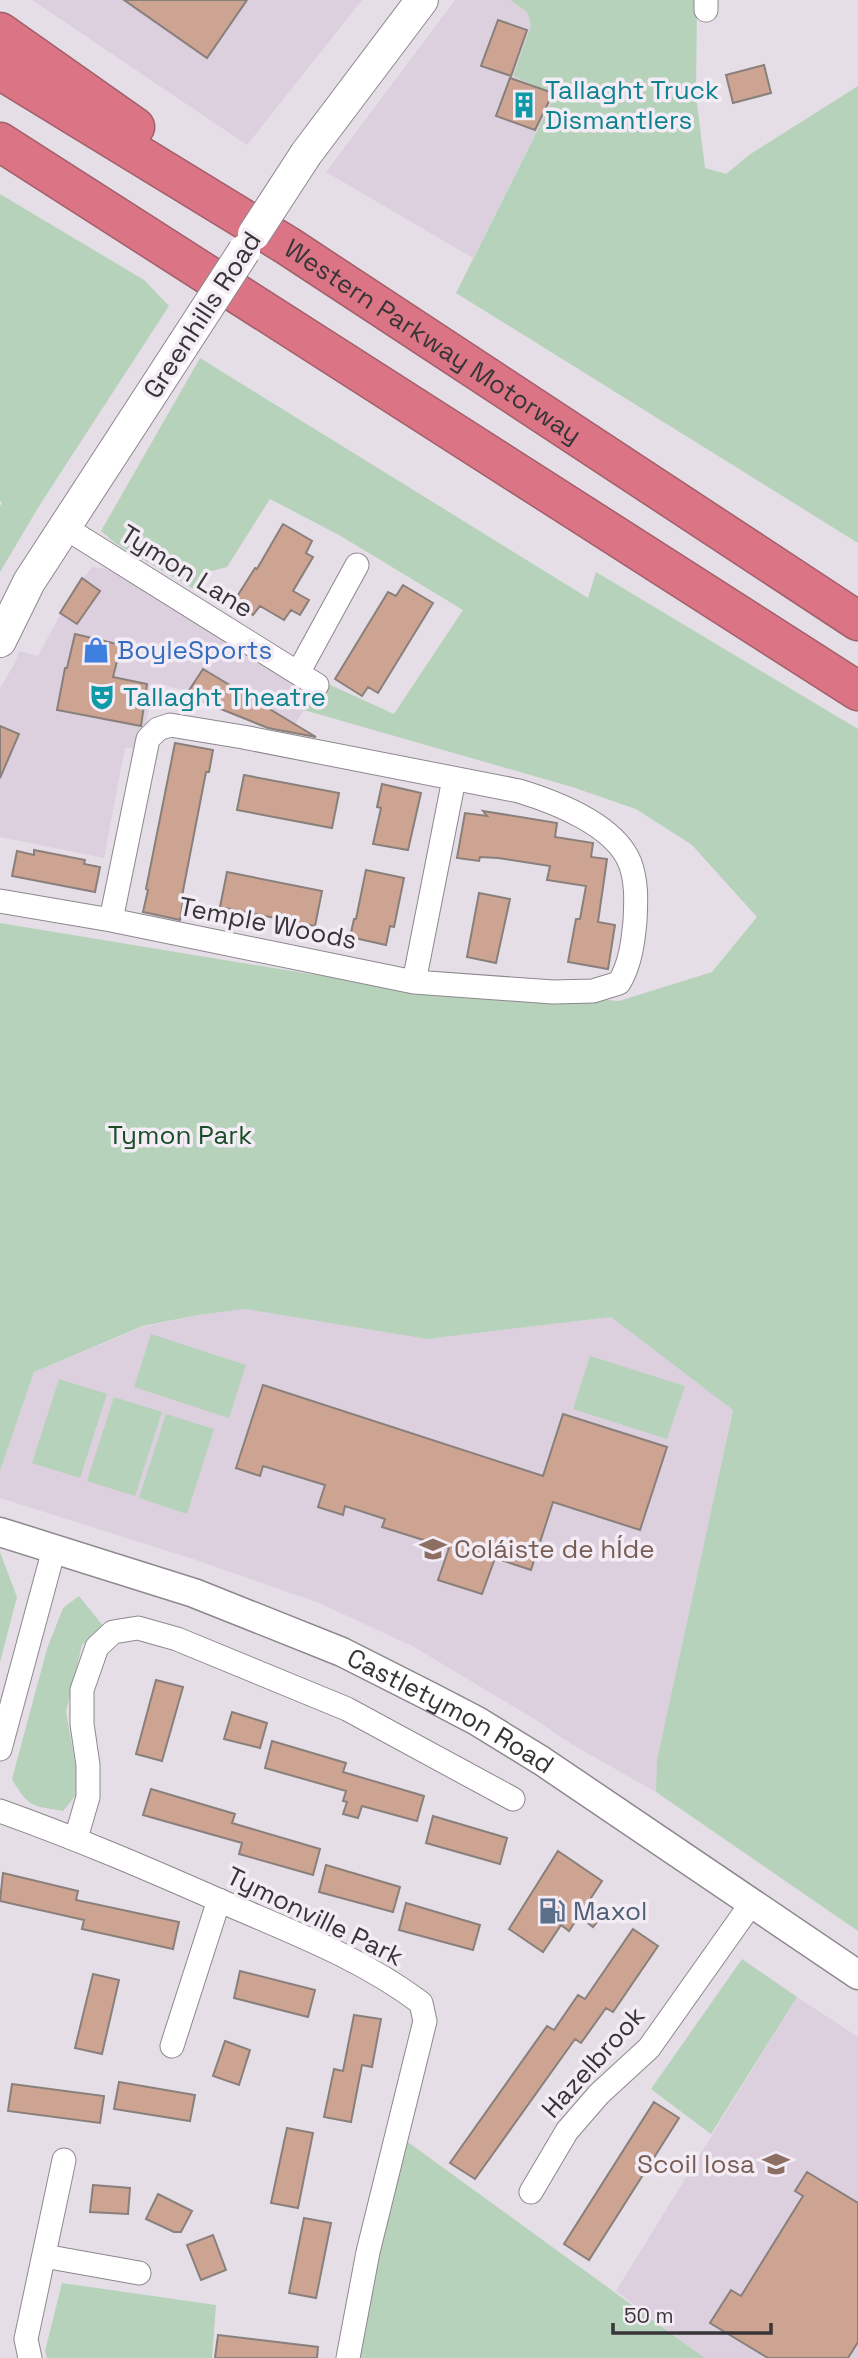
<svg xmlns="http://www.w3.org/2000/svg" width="858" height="2358" font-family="'Space Grotesk',sans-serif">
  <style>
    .built { fill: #dcd0df }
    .green { fill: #b6d2ba }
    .building { fill: #cda492; stroke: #897f7b; stroke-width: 2 }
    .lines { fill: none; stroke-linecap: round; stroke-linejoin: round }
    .minor-casing { stroke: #8e878f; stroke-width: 25 }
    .tertiary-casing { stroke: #8e878f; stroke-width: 31 }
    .secondary-casing { stroke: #8e878f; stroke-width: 34 }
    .motorway-casing { stroke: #a25f6a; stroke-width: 41 }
    .minor { stroke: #fff; stroke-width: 23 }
    .tertiary { stroke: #fff; stroke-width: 28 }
    .secondary { stroke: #fff; stroke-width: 32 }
    .motorway { stroke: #db7585; stroke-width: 38 }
    .secondary-bridge-casing { stroke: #8e878f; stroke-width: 34; stroke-linecap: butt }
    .secondary-bridge { stroke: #fff; stroke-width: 32 }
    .labels { text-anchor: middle; stroke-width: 7; stroke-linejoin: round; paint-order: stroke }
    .culture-label { font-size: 26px; fill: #0d838f; stroke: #f3ecf5; text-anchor: start }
    .street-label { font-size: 26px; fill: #383538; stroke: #f3ecf5 }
    .shop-label { font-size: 26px; fill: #366cbe; stroke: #f3ecf5; text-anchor: start }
    .park-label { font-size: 26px; fill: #184d27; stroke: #f3ecf5 }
    .education-label { font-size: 26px; fill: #785e54; stroke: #f3ecf5; text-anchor: start }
    .service-label { font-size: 26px; fill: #4e5e75; stroke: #f3ecf5; text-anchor: start }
  </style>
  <rect width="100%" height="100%" fill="#e5dee7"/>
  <path class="built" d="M 32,0 L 362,0 L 247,145 Z
    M 455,0 L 510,0 L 527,12 L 531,25 L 513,76 L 555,94 L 473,258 L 326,172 Z
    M 92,567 L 110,569 L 315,692 L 288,736 L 186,695 L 188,691 L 154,683 L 146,724 L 139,733 L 136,749 L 125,748 L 104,858 L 0,837 L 0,688 L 16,661 L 19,651 L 38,656 L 70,596 Z
    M 245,1309 L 427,1339 L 611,1317 L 733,1409 L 657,1760 L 656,1792 L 571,1744 L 536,1720 L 414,1647 L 319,1603 L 193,1559 L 0,1498 L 0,1471 L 34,1372 L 143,1327 L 198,1315 Z
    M 797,1997 L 858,2037 L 858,2358 L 705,2358 L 616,2291 Z"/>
  <path class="green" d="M 510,0 L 697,0 L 696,96 L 705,168 L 726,174 L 749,155 L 858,86 L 858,543 L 456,293 L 555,95 L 513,76 L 531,25 L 527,12 Z
    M 0,194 L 144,280 L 169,306 L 41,503 L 0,572 L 0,506 L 2,503 L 0,501 Z
    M 200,358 L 588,598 L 596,572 L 858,729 L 858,1931 L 656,1792 L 657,1760 L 733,1410 L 611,1317 L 427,1339 L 245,1309 L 198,1315 L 143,1326 L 34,1372 L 0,1471 L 0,923 L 316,975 L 619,1001 L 712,972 L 757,917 L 692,845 L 636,809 L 572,787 L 304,710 L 315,692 L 326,683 L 394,714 L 463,610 L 339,535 L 270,499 L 227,567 L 208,572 L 197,591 L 115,543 L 101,531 Z
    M 151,1334 L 246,1365 L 229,1418 L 134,1387 Z
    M 590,1356 L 685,1386 L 667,1439 L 573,1409 Z
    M 59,1379 L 107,1394 L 80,1478 L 32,1463 Z
    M 114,1397 L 162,1412 L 135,1496 L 87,1481 Z
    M 166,1414 L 214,1429 L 187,1514 L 139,1498 Z
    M 0,1552 L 17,1597 L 0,1662 Z
    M 79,1596 L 103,1626 L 82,1645 L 66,1712 L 80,1790 L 63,1811 C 32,1806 28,1807 12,1779 L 47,1649 L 63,1608 Z
    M 742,1959 L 797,1997 L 711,2134 L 651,2089 Z
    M 405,2140 L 705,2358 L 359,2358 L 363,2331 Z
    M 62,2283 L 216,2305 L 212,2358 L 47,2358 L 45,2351 Z"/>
  <path class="building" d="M 124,0 L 247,0 L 207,58 Z
    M 498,20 L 527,30 L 511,76 L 481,66 Z
    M 764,65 L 771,93 L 733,103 L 726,75 Z
    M 510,78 L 553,93 L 535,130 L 496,116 Z
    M 283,524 L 312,541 L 306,553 L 313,557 L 293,591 L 309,600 L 300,615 L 291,610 L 284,620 L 260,606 L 253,615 L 233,603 L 255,568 L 257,569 Z
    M 82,578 L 100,591 L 77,624 L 60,613 Z
    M 403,585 L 433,603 L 378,693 L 368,687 L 362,696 L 335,679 L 388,592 L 396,596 Z
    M 75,634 L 121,645 L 113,677 L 147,684 L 141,726 L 57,710 L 65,668 L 67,668 Z
    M 203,669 L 316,737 L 268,728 L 186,695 Z
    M 0,726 L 19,734 L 0,778 Z
    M 175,743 L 213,750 L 209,772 L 206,772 L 182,896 L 184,897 L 180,920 L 143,912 L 148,890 L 146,889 Z
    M 244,775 L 339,793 L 332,828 L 237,810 Z
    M 382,784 L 421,793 L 408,850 L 373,844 L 381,808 L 377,807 Z
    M 483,811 L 557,823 L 555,837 L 593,843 L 591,857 L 607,859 L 598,922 L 615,925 L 608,969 L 568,962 L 576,919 L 580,919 L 586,886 L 547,880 L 550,866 L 498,858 L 480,857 L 479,861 L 457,858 L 465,813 L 487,816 Z
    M 34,850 L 85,860 L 84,864 L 100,867 L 95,892 L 12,876 L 17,851 L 34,855 Z
    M 366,870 L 404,878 L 394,927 L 390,926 L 386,945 L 350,937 L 354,919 L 356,919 Z
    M 227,872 L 322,891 L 315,926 L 220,907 Z
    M 479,893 L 510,899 L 496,963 L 467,957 Z
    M 263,1385 L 543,1476 L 563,1414 L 667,1447 L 640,1530 L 553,1502 L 531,1570 L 495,1558 L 482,1594 L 438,1580 L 449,1548 L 382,1527 L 385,1519 L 345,1506 L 343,1515 L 318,1507 L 325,1485 L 263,1466 L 260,1476 L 236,1468 Z
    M 156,1680 L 183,1687 L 162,1761 L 136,1754 Z
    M 232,1712 L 267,1723 L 260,1748 L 224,1739 Z
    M 272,1741 L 346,1763 L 343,1772 L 424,1796 L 417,1821 L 362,1806 L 358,1818 L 343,1814 L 347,1802 L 343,1801 L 346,1791 L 265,1768 Z
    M 151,1789 L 235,1814 L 232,1823 L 320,1849 L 313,1875 L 239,1854 L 242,1843 L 143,1815 Z
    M 433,1816 L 507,1838 L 500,1864 L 426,1843 Z
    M 558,1851 L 602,1881 L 589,1901 L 605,1912 L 593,1927 L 579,1916 L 569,1931 L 561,1925 L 543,1952 L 509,1929 Z
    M 326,1865 L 400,1887 L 393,1912 L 319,1892 Z
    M 3,1873 L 78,1891 L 76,1900 L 179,1922 L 173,1949 L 82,1929 L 84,1920 L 0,1901 Z
    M 406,1903 L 480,1925 L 473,1950 L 399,1930 Z
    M 633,1929 L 658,1946 L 613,2012 L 606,2008 L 581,2043 L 575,2039 L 475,2179 L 450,2163 L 547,2026 L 554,2030 L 578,1995 L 585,1999 Z
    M 240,1971 L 315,1990 L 308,2017 L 234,1998 Z
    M 93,1974 L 119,1980 L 102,2054 L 75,2048 Z
    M 354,2015 L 381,2019 L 372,2067 L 362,2065 L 351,2122 L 324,2117 L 334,2069 L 343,2071 Z
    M 225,2041 L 250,2050 L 239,2085 L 213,2076 Z
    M 119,2082 L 195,2095 L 190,2121 L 114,2109 Z
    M 12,2084 L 104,2096 L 100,2123 L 8,2111 Z
    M 654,2102 L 679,2118 L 589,2260 L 564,2244 Z
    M 287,2128 L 313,2133 L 298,2208 L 271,2203 Z
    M 807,2172 L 858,2203 L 858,2342 L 848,2358 L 768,2358 L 710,2323 L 731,2290 L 741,2296 L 803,2196 L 795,2191 Z
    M 93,2185 L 130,2188 L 128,2214 L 90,2212 Z
    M 158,2194 L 192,2211 L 181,2232 L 174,2232 L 146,2219 Z
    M 304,2218 L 331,2223 L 316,2298 L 289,2293 Z
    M 213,2235 L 226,2270 L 201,2280 L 187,2245 Z
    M 218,2335 L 318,2347 L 317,2358 L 215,2358 Z"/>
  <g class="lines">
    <g class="minor-casing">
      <path id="minor" d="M 706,10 L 706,0
        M 64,527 L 317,685
        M 298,673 L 357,565
        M 0,901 L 111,920 L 414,982 L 553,992 L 593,991 L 619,983 C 630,965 633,943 635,921 C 636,901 637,882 630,863 C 615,825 555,802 519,791 L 243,737 L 170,725 L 158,729 L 148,739 L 111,920
        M 414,982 L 454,779
        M 0,1749 L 54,1549
        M 0,1811 C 79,1839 155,1872 232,1906 C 297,1934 364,1960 421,2003 L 425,2021 L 368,2252 L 348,2358
        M 76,1838 L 88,1797 L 88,1765 L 82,1724 L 82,1690 L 97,1647 L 113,1632 L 138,1628 L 177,1639 L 347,1709 L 513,1799
        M 172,2046 L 219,1900
        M 531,2192 L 567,2131 L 599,2094 L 649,2048 L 751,1904
        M 44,2256 L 139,2273
        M 30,2358 L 26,2339 L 64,2160"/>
    </g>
    <g class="tertiary-casing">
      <g id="tertiary">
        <path id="s1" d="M 0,1532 L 194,1593 L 342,1652 L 431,1697 L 477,1721 L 542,1761 L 858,1975"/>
      </g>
    </g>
    <g class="secondary-casing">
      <path id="secondary" d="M 306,154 L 422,0
        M 0,641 L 29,582 L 183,345"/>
    </g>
    <g class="motorway-casing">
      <g id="motorway">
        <path d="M 0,32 L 135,127"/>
        <path id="s2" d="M 0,70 L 288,246 L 858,621"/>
        <path d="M 0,142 L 858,691"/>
      </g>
    </g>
    <use href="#minor" class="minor"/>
    <use href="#tertiary" class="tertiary"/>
    <use href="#secondary" class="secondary"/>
    <use href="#motorway" class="motorway"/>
    <g class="secondary-bridge-casing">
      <path id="secondary-bridge" d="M 254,234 L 306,154
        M 183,345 L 244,251"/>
    </g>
    <use href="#secondary-bridge" class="secondary-bridge"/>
  </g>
  <defs>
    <g id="building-bare" transform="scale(2.1)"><path d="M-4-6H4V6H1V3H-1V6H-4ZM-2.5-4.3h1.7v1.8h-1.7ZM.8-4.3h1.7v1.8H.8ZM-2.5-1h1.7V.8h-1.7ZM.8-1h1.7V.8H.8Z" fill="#0f9aa8" stroke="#f3ecf5" stroke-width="2.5" paint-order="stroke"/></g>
    <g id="shop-bare" transform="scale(2.1)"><path d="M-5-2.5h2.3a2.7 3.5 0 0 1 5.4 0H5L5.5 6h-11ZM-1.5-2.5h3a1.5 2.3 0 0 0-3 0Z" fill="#3f7fe0" stroke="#f3ecf5" stroke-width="2.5" paint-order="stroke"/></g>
    <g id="theatre-bare" transform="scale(2.1)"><path d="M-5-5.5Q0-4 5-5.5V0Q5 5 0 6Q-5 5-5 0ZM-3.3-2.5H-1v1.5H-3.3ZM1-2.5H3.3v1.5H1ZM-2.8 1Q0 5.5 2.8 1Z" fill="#0f9aa8" stroke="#f3ecf5" stroke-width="2.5" paint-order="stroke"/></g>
    <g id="school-bare" transform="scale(2.1)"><path d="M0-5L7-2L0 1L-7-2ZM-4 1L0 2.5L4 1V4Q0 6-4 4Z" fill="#8d6e63" stroke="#f3ecf5" stroke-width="2.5" paint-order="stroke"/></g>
    <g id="fuel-bare" transform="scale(2.1)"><path d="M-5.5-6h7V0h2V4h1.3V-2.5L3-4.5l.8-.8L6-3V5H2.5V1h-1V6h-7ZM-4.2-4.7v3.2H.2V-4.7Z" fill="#5c6f8a" stroke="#f3ecf5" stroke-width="2.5" paint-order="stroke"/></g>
  </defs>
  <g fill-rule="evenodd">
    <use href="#building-bare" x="524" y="105"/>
    <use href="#shop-bare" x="96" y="650"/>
    <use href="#theatre-bare" x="102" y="697"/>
    <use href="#school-bare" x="433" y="1549"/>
    <use href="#fuel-bare" x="552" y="1911"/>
    <use href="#school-bare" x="776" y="2164"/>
  </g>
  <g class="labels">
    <g class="culture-label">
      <text x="545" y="99">Tallaght Truck<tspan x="545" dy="30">Dismantlers</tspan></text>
      <text x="123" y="706">Tallaght Theatre</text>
    </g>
    <g class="street-label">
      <text transform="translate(202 315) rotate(-57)" y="9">Greenhills Road</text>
      <text dy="9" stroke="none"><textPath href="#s2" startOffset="511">Western Parkway Motorway</textPath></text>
      <text transform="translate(187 571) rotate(32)" y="9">Tymon Lane</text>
      <text transform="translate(268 923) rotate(11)" y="9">Temple Woods</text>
      <text dy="9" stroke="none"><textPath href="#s1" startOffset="486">Castletymon Road</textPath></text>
      <text transform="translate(315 1916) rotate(26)" y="9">Tymonville Park</text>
      <text transform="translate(593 2062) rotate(-48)" y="9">Hazelbrook</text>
    </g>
    <g class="shop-label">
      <text x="117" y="659">BoyleSports</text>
    </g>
    <g class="park-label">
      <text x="180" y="1144">Tymon Park</text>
    </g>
    <g class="education-label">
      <text x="454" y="1558">Coláiste de hÍde</text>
      <text x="755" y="2173" text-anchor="end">Scoil Iosa</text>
    </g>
    <g class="service-label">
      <text x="573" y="1920">Maxol</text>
    </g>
  </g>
  <path d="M613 2323v10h158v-10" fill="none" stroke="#383538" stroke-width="3.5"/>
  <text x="624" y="2323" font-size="21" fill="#383538" stroke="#f3ecf5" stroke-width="5" paint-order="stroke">50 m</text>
</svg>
